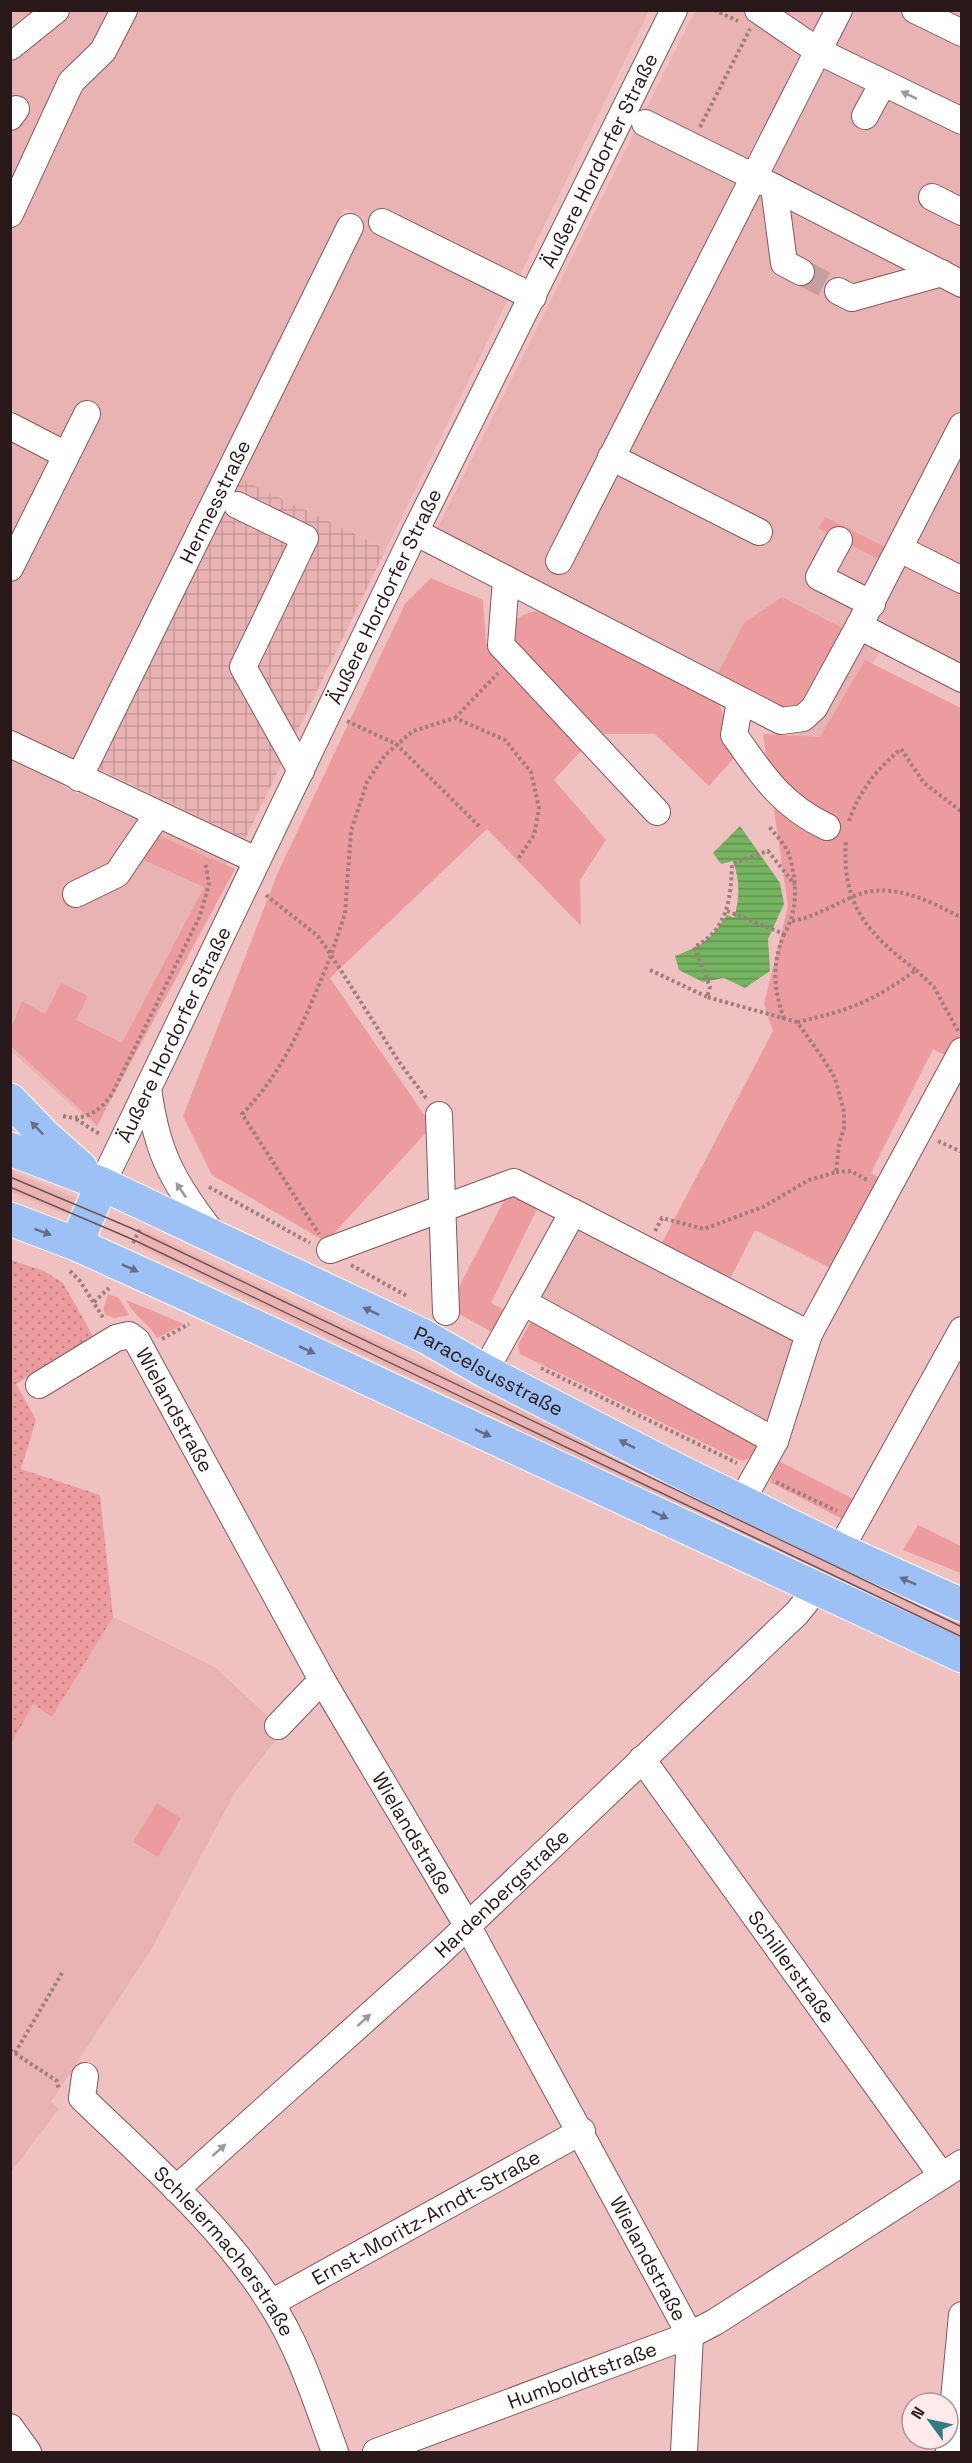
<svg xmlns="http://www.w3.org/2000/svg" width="972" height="2463" font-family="'Space Grotesk',sans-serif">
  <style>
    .built { fill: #e9b3b3 }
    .industrial { fill: url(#industrial-grid) }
    .green { fill: #ec9c9e }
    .garden { fill: url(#garden-dots) }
    .water { fill: url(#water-rules) }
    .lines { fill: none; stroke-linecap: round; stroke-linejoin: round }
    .minor-tunnel { stroke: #c89fa0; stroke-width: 26; stroke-dasharray: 26 13; stroke-linecap: butt }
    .minor-casing { stroke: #82595a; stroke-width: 28 }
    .major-casing { stroke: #fff; stroke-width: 35 }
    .path { stroke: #9f7d7d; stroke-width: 4; stroke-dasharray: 3 3; stroke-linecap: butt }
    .minor { stroke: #fff; stroke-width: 26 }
    .major { stroke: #9ec1f5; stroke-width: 33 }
    .tram { stroke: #6e5354; stroke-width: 1.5 }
    .oneway { fill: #9f9898 }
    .oneway2 { fill: #646d88 }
    .labels { text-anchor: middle; stroke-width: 5; stroke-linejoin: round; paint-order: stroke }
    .street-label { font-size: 20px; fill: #2a191a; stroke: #feeaea }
  </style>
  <defs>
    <pattern id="industrial-grid" width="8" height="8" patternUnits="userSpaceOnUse" patternTransform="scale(1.5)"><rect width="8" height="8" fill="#e9b3b3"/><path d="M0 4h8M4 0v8" fill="none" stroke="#c89999"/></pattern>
    <pattern id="garden-dots" width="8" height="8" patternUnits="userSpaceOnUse" patternTransform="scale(1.5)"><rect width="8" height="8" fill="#ec9c9e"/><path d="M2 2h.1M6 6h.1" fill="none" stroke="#bf7e80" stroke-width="1.8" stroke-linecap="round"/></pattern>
    <pattern id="water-rules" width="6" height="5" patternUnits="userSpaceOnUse" patternTransform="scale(1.5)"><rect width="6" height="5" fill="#75b460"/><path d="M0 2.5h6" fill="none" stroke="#60924e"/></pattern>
  </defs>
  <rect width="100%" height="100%" fill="#f0c1c1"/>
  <path class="built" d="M 10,11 L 649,11 L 386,549 L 239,478 L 364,218 L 344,208 L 62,786 L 229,860 L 97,1128 L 11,1051 Z
    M 695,11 L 961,11 L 961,688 L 882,647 L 825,754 L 435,533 Z
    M 10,1171 L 80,1199 L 72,1217 L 11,1192 Z
    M 576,1224 L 794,1339 L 766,1428 L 532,1307 Z
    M 144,1230 L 961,1621 L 961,1643 L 136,1245 Z
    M 113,1617 L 215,1667 L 283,1731 L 235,1792 L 151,1950 L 51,2102 L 59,2109 L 11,2172 L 11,1745 L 33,1704 L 52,1717 Z"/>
  <path class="industrial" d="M 239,478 L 386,549 L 245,839 L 93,766 Z"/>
  <path class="green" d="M 825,517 L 885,547 L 878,559 L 818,528 Z
    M 431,578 L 483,600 L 486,643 L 588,743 L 554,780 L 606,840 L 580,880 L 581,926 L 487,829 L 330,978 L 432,1126 L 326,1242 L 212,1175 L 183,1116 L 279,870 L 405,604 Z
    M 782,597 L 842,628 L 794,713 L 718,673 L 744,623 Z
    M 536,611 L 614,641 L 714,695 L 741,750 L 709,786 L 655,734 L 603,734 L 509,636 C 512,619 520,615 536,611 Z
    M 865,660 L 961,708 L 961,1048 L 955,1060 L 933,1049 L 871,1173 L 889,1183 L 840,1273 L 755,1230 L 725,1289 L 656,1254 L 773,1031 L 764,1004 L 788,906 L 763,734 L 820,737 Z
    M 158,835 L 235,869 L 97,1125 L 11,1046 L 11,1028 L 22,1001 L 45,1014 L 61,983 L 88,996 L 76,1020 L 122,1043 L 204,887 L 144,860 Z
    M 510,1189 L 539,1205 L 491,1303 L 508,1312 L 492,1332 L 448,1308 Z
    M 108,1294 L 119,1298 L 129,1315 L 114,1318 L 106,1315 L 103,1309 Z
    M 126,1300 L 184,1324 L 157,1338 C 148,1322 134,1317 126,1300 Z
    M 537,1310 L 760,1440 L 750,1458 L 743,1461 L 737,1459 L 520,1354 L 518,1345 Z
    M 777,1460 L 861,1503 L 852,1524 L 770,1482 Z
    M 918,1525 L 961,1546 L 961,1573 L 903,1550 Z
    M 157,1803 L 181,1818 L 158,1857 L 133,1842 Z"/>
  <path class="garden" d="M 11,1260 L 44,1271 L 63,1283 L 93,1336 L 16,1384 L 36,1420 L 21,1469 L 100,1495 L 113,1617 L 52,1717 L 33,1704 L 11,1745 Z"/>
  <path class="water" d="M 740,826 L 780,883 L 784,904 L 768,939 L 770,971 L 745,988 L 724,978 L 703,982 L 679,970 L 675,956 C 702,946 711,939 727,915 L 734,918 C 740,897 740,881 733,861 L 721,864 L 713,853 Z"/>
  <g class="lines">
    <path class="minor-tunnel" d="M 801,272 L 838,291"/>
    <g class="minor-casing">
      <g id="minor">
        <path d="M 758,10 L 818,51 L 754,177 L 962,284"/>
        <path d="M 839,10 L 818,51 L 962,121"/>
        <path d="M 915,10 L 962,33"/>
        <path d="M 10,47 L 56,10"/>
        <path d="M 865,116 L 883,83"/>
        <path d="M 10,117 L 16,109"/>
        <path d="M 774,187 L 784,263 L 801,272"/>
        <path d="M 932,197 L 962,212"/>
        <path d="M 10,214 L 71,82 L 103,51 L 124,10"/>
        <path d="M 382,222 L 533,297"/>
        <path d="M 838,291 L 852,298 L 942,273"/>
        <path d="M 10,426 L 66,455"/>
        <path d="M 611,457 L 759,532"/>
        <path d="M 237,505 L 305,538 L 243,667 L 301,771"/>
        <path d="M 415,532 L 781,721 L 803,718 L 814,708 L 859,626 L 962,679"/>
        <path d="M 839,540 L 819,577 L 872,604"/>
        <path d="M 900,549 L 962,580"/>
        <path d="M 559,561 L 754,177 L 645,123"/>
        <path d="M 10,568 L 87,414"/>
        <path d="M 506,579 L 501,645 L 657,812"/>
        <path d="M 859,626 L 962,426"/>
        <path d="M 740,701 L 734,735 C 762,775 781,805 827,827"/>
        <path d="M 10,744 L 256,860"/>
        <path id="s1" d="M 79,778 L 350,227"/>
        <path d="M 76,894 L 117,874 L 157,815"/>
        <path d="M 148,1088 C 157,1157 174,1182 215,1237"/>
        <path d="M 439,1115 L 446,1312"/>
        <path id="s2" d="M 102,1184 L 415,532 L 674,10"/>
        <path d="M 573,1212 L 809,1334"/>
        <path d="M 330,1250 L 514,1182 L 573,1212 L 485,1371"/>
        <path d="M 523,1302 L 775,1441"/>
        <path id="s3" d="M 39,1385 L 116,1338 L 129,1335 L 137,1341 L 322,1680 L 467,1925 L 690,2335 L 684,2452"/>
        <path d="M 741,1502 L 775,1441 L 809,1334 L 962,1051"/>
        <path d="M 840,1550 L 962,1330"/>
        <path d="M 278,1726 L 322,1680"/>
        <path id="s4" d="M 642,1759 L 942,2176"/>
        <path id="s5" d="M 85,2076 L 82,2098 C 148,2162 221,2224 270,2302 C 300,2348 316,2401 335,2452"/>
        <path id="s6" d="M 176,2189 L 438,1954 L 797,1613 L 817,1588"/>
        <path id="s7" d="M 271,2303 L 582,2131"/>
        <path d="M 10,2427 L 28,2452"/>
        <path id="s8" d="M 376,2452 L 690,2335 L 715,2322 L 962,2163"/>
        <path d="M 949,2452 L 962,2315"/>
      </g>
    </g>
    <g class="major-casing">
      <g id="major">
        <path d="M 10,1100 L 45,1136 L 81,1168"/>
        <path id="s9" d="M 10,1149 L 102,1184 L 424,1336 L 485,1371 L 679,1471 L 840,1550 L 962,1605"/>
        <path d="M 10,1219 L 76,1244 L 188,1295 L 962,1656"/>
        <path d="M 76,1244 L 102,1184"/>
      </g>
    </g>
    <path class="path" d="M 714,10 L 738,21
      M 700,127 L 750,29
      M 455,718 L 498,673
      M 347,721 L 396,744 L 480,827
      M 849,821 C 859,791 877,769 901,749 L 924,783 L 962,812
      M 266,895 L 318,936 L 331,955 C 308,1012 286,1070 242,1114 L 319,1234
      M 727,911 L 784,934 C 799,911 797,877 788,852 C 784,843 774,833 768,825
      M 792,921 C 815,917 831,906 852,897 C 890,880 928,900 962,918
      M 784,934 C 772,966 773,986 784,1019
      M 650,970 L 707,997
      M 916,970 L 934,987 L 958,1031
      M 797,1022 C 848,1011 874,1001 916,970 C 868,934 841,905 846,840
      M 426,1098 L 399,1062 L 331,955 L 345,914 L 351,831 L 367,782 L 385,755 L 413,731 L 455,718 L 505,740 L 531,772 L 539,808 L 534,835 L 518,859
      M 63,1116 C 85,1122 102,1110 113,1092 L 200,916 L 209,884 L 205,862
      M 76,1119 L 101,1135
      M 938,1141 L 962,1152
      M 836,1172 L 851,1171 L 867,1180
      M 209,1187 L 310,1243
      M 655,1231 L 662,1218 L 704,1229 L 763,1207 L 809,1180 L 836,1172 L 839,1144 L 844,1128 L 844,1112 L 835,1078 L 820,1054 L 797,1022 L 707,997 L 710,987 L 694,947 C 728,930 731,898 732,864 L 768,851 L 795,885
      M 133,1243 L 140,1229
      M 351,1265 L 407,1296
      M 70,1271 L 80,1281 L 104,1319
      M 94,1302 L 109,1288
      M 162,1339 L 189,1324
      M 541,1368 L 737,1463
      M 776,1482 L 837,1511
      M 10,2050 L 57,2081 L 59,2090
      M 15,2053 L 62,1973"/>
    <use href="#minor" class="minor"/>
    <use href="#major" class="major"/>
    <path class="tram" d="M 10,1177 L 131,1228 L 962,1627
      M 10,1187 L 134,1240 L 962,1637"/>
  </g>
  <defs><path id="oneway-solid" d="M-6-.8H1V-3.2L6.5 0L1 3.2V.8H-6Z" transform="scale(1.5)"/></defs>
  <g class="oneway">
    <use href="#oneway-solid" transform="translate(909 95) rotate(-154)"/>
    <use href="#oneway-solid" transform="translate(181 1190) rotate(-124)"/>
    <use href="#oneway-solid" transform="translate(364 2020) rotate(-42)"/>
    <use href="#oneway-solid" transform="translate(219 2150) rotate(-42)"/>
  </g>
  <g class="oneway2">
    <use href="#oneway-solid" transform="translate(37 1128) rotate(-134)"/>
    <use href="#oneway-solid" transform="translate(43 1232) rotate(21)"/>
    <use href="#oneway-solid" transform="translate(130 1268) rotate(24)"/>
    <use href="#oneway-solid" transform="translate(371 1311) rotate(-155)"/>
    <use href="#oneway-solid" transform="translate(307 1350) rotate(25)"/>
    <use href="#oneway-solid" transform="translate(483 1433) rotate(25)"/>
    <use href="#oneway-solid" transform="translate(627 1444) rotate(-153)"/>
    <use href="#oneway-solid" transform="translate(660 1515) rotate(25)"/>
    <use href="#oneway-solid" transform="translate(908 1581) rotate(-156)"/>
  </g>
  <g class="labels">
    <g class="street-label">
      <text dy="7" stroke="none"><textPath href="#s2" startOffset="1138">Äußere Hordorfer Straße</textPath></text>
      <text dy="7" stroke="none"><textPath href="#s1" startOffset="308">Hermesstraße</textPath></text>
      <text dy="7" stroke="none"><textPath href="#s2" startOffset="652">Äußere Hordorfer Straße</textPath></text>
      <text dy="7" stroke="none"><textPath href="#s2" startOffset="166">Äußere Hordorfer Straße</textPath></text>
      <text dy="7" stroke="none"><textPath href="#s9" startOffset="528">Paracelsusstraße</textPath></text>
      <text dy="7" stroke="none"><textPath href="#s3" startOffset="192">Wielandstraße</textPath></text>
      <text dy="7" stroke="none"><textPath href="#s3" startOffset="678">Wielandstraße</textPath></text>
      <text dy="7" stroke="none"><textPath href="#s6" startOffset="440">Hardenbergstraße</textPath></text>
      <text dy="7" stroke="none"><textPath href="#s4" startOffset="256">Schillerstraße</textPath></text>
      <text dy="7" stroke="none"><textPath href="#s7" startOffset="177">Ernst-Moritz-Arndt-Straße</textPath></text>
      <text dy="7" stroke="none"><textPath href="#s5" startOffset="232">Schleiermacherstraße</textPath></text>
      <text dy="7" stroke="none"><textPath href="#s3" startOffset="1164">Wielandstraße</textPath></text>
      <text dy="7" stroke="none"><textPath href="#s8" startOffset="220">Humboldtstraße</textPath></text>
    </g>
  </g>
  <rect width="972" height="2463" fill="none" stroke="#2a191a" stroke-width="24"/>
  <g transform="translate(930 2421) rotate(303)"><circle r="28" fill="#feeaea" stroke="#a99697" stroke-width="1.5"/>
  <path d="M0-4.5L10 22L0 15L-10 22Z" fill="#337c7f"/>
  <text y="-9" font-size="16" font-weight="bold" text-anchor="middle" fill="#2a191a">N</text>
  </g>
</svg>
